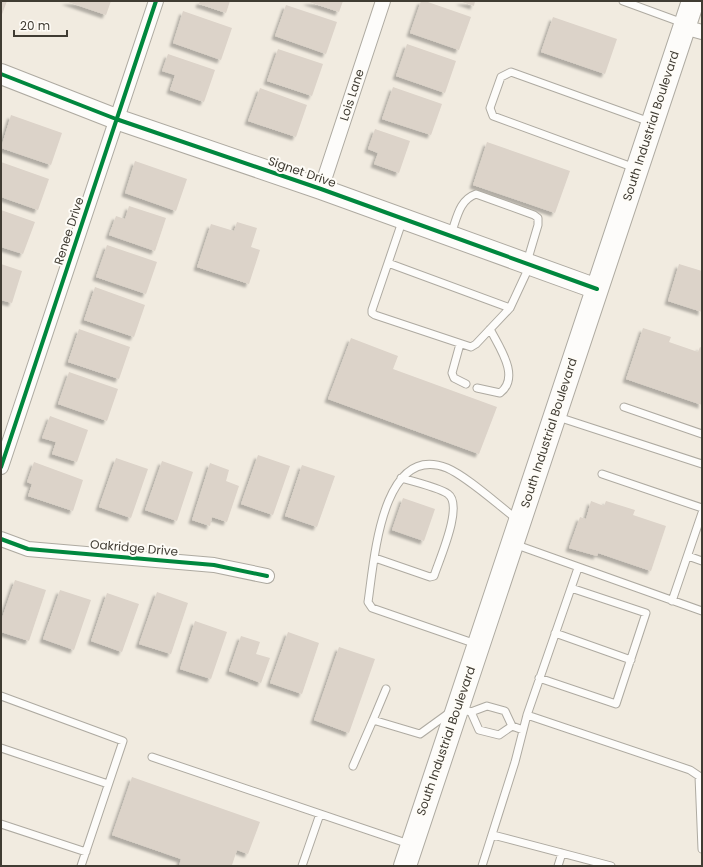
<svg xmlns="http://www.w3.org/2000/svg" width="703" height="867" font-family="Poppins,sans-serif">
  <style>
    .building { fill: #dcd3c9; filter: url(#shadow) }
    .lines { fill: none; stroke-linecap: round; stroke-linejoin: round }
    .lane-casing { stroke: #aeaaa1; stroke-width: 9 }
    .street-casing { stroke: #aeaaa1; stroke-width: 16 }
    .secondary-casing { stroke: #aeaaa1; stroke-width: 22 }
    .primary-casing { stroke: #aeaaa1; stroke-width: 24 }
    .lane { stroke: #fdfcfa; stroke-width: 7 }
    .street { stroke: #fdfcfa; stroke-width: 14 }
    .secondary { stroke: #fdfcfa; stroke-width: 20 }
    .primary { stroke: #fdfcfa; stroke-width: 22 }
    .cycleway-casing { stroke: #fefcf7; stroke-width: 6 }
    .cycleway { stroke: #00873e; stroke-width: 4 }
    .labels { text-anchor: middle; stroke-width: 4; stroke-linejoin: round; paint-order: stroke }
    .street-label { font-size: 12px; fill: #403c33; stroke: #fefcf7 }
  </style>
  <defs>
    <filter id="shadow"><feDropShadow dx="-3.5" dy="3.5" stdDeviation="1" flood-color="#0004"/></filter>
  </defs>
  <rect width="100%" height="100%" fill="#f1ebe0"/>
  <path class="building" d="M 1,1 L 7,1 L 1,17 Z
    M 65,1 L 111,1 L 106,15 Z
    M 200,1 L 230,1 L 226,13 L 199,4 Z
    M 306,1 L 343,1 L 339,12 Z
    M 421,1 L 425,1 L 471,17 L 459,50 L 410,33 Z
    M 459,1 L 475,1 L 474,6 Z
    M 286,5 L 337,22 L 326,54 L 275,36 Z
    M 183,11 L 232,28 L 221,60 L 173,43 Z
    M 553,17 L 617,39 L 605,74 L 541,52 Z
    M 407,44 L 456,61 L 445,93 L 396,76 Z
    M 278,49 L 323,64 L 312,96 L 267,81 Z
    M 168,54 L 215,70 L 204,102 L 170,90 L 175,75 L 162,71 Z
    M 393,87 L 442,104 L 431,135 L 382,119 Z
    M 260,88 L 307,105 L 296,137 L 248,121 Z
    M 11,115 L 62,133 L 51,165 L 1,148 Z
    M 375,129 L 410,141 L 399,173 L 374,164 L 378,153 L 368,149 Z
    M 487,142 L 570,171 L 555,213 L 473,185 Z
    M 135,161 L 187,179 L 176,211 L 125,193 Z
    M 1,162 L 49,179 L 38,210 L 1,197 Z
    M 129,206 L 166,218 L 155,251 L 109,235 L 116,216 L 125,219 Z
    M 1,210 L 35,222 L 23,254 L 1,247 Z
    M 237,222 L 257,228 L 251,247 L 260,250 L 249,284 L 197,267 L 211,224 L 234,231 Z
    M 107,245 L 157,262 L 146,294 L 96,277 Z
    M 1,264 L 22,271 L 12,303 L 1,300 Z
    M 679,264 L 702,271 L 702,312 L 668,301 Z
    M 95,287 L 145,305 L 134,337 L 84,320 Z
    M 643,328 L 671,337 L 669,342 L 698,352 L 700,347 L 702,348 L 702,405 L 626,379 Z
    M 79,329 L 130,347 L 119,379 L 68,362 Z
    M 351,338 L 398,356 L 393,369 L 497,407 L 479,454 L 328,399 Z
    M 69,372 L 118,389 L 107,421 L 58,404 Z
    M 50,416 L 88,430 L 77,462 L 52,454 L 56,442 L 42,438 Z
    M 258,455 L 290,466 L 273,515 L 241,504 Z
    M 116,458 L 148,469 L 131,518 L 99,507 Z
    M 162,461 L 193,472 L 177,521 L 145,510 Z
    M 34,462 L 83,480 L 73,511 L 28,496 L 32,484 L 27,482 Z
    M 210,463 L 229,470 L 226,481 L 239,486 L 227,522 L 212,517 L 210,526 L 192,520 Z
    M 302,465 L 335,476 L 317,527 L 285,516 Z
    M 403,498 L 435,509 L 424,541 L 392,530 Z
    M 591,501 L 604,506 L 606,501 L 635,510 L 633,515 L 666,526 L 651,571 L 598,553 L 597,556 L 569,548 L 580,517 L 586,519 Z
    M 15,580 L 46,590 L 29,641 L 1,632 L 1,621 Z
    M 60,590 L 91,600 L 74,650 L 43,639 Z
    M 157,592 L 188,603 L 171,654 L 139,644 Z
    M 107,593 L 139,604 L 122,652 L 91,641 Z
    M 195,621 L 227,632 L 211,679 L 180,669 Z
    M 288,632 L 319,643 L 302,694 L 270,683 Z
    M 241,636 L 260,642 L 256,654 L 270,658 L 261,683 L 229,671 Z
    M 339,647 L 375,659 L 349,733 L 314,720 Z
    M 132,777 L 260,822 L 248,854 L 237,850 L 232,865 L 235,866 L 179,866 L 181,859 L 112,835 Z"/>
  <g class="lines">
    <g class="lane-casing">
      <path id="lane" d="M 623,1 L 683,23
        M 635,168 L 493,116 L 490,108 L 501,77 L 511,72 L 650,122
        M 403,219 L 372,310 L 372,313 L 375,315 L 471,347 L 476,344 L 510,308 L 530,265
        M 451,234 C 457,218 459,200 476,194 L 534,215 L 538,218 L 538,225 L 527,262
        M 388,263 L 510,308
        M 460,344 L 452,373 L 454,378 L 466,384
        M 477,388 L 500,393 C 521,377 499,347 490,329
        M 624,407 L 702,434
        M 558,417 L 702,464
        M 602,474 L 702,508
        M 514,544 L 702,611
        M 688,556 L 702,561
        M 375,558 L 430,577 L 434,576 C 439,560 464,505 448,494 C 440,488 412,481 401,478
        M 578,568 L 527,715 L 690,770 L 699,776 L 702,849
        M 672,601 L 702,513
        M 555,633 L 631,660
        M 476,644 L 372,608 L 368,602 C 374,563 381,442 447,468 C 468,477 499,506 518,520
        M 539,678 L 616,704 L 646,613 L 571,588
        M 386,689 L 373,720 L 420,734 L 449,713
        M 1,696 L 123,741 L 81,866
        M 460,709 L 471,712 L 487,706 L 505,711 L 512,726 L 523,730
        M 471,712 L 479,730 L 499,735 L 512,726
        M 1,748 L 108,784
        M 152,757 L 409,844
        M 353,766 L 373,720
        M 1,824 L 86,852
        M 493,835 L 611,866
        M 302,866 L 320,814
        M 482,866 L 515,762 L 527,715
        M 558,866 L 562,853"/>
    </g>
    <g class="street-casing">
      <path id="street" d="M 684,27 L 702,32
        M 321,189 L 383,1
        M 1,467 L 156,1
        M 1,539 L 28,549 L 214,565 L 267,576"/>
    </g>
    <g class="secondary-casing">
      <path id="secondary" d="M 1,74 L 116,119 L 321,189 L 597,289"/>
    </g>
    <g class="primary-casing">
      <path id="primary" d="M 405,866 L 693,1"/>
    </g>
    <use href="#lane" class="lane"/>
    <use href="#street" class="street"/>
    <use href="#secondary" class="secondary"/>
    <use href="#primary" class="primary"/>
    <g class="cycleway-casing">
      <path id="cycleway" d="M 1,74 L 116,119 L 321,189 L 597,289
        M 1,467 L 156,1
        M 1,539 L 28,549 L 214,565 L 267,576"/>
    </g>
    <use href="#cycleway" class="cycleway"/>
  </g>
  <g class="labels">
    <g class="street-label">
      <text transform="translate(352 95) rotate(-72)" y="4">Lois Lane</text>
      <text transform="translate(651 126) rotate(-72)" y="4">South Industrial Boulevard</text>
      <text transform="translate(302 172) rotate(19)" y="4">Signet Drive</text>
      <text transform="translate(69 231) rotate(-72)" y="4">Renee Drive</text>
      <text transform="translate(549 433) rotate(-72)" y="4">South Industrial Boulevard</text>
      <text transform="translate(134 548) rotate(5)" y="4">Oakridge Drive</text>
      <text transform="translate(446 741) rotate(-71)" y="4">South Industrial Boulevard</text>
    </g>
  </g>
  <rect width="703" height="867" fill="none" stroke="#403c33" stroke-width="4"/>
  <path d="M14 30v6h53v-6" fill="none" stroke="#403c33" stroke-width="2"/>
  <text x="20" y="30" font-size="12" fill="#403c33" stroke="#fefcf7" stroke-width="3" paint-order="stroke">20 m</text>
</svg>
